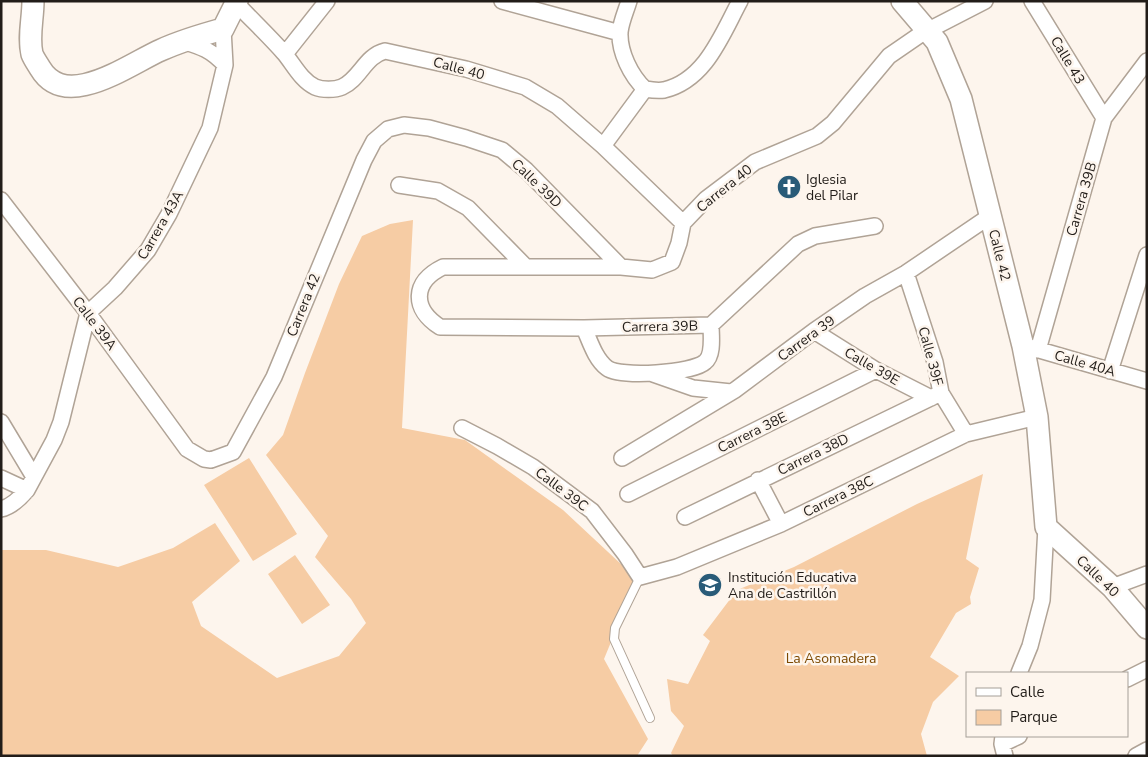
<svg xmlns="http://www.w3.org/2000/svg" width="1148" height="757" font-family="'Nunito Sans',sans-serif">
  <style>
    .green { fill: #f6cca4 }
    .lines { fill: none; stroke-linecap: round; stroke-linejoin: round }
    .lane-casing { stroke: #b0a396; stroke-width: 10 }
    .street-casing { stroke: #b0a396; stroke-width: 18 }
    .secondary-casing { stroke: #b0a396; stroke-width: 24 }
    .lane { stroke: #fff; stroke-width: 8 }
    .street { stroke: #fff; stroke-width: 15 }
    .secondary { stroke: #fff; stroke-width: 21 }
    .labels { text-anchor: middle; stroke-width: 5; stroke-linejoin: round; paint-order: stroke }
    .street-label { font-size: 14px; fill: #221d19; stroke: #fdf5ed }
    .poi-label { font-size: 14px; fill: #221d19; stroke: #fdf5ed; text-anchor: start }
    .park-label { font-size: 14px; fill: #7c4900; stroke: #fdf5ed }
  </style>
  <rect width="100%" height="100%" fill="#fdf5ed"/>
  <path class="green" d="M 413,220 L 402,428 L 465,440 L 563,510 L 637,579 L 604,659 L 648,739 L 637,756 L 1,756 L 1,550 L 46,550 L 118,567 L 173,548 L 215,523 L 240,561 L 192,602 L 201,626 L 277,678 L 339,656 L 366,623 L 351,599 L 315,557 L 328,536 L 266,455 L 283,435 L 305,373 L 339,284 L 362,236 L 390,224 Z
    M 249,458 L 297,534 L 253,561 L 204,485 Z
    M 983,474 L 966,559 L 979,568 L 970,597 L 971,604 L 956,613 L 930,657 L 959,676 L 933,702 L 921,734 L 927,756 L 673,756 L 671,753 L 684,726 L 671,711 L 667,679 L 688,684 L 710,641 L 703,635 L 737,590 L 794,567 L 917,504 Z
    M 295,555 L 330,605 L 302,624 L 268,574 Z"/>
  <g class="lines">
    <g class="lane-casing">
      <path id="lane" d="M 640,577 L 615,628 L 614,639 L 650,718"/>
    </g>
    <g class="street-casing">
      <path id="street" d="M 502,1 L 620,33
        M 629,1 C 626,11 621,22 620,32 C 619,52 631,76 645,89
        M 1032,1 L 1104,118
        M 236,3 C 252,20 269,36 284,53 C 294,65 301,80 315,87 C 322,90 335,90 342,87 C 360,79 365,56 385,51 L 466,69 L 525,87 L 557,106 L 603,146 L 683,223
        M 182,41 C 202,47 211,50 225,65
        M 285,54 L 327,1
        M 645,89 C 651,90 658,91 664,90 C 706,80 722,34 740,1
        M 603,146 L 645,89
        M 399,185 L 438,191 L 468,208 L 526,267
        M 1,200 L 88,313 L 187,449 L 204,459 L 211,460 L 233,452 L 274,377 L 364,160 L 374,141 L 388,129 L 404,125 L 429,128 L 466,138 L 502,150 L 526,170 L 621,267
        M 875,226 L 815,236 L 798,244 L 711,325 L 584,328 L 440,327 C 412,309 412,282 443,267 L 621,267 L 652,270 L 672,262 L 679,243 L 683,223 L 706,199 L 755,162 L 817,136 L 833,123 L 889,56 L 921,34 L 985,1
        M 906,273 L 935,362 L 941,393 L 966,434
        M 584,328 C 590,341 595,359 607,368 C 620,378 693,373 705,362 C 714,355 711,335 711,325
        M 814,331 L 876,370 L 931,398
        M 1029,347 L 1147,381
        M 1038,350 L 1104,118 L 1147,61
        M 1110,371 L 1147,255
        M 653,374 L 693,388 L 731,392
        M 1,422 L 34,477
        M 462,428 L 497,446 L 533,467 L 592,511 L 625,554 L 640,577 L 677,567 L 781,524 L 966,434 L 1037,417
        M 622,458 L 735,390 L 814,331 L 865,296 L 906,273 L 990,216
        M 1,478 L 27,490
        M 758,480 L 781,524
        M 628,494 L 876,370
        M 1,509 C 11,507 21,497 27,490 L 54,440 L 61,422 L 88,313 L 115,288 L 148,250 L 169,214 L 210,128 L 225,65 L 223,29
        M 685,517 L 941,393
        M 1112,587 L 1147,574
        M 1019,673 L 1030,646 L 1042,600 L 1046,527
        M 1127,679 L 1147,669
        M 1003,736 L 1002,744 L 1005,756
        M 1002,744 L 1019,736
        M 1136,756 L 1147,750"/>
    </g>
    <g class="secondary-casing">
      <path id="secondary" d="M 33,1 C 33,19 28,37 32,54 C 34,59 37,63 40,68 C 66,112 129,64 161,50 C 181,41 201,35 223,29 L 237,1
        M 902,1 L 937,42 L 961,99 L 1023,346 L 1037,417 L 1046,527 L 1112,587 L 1147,628"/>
    </g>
    <use href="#lane" class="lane"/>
    <use href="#street" class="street"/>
    <use href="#secondary" class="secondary"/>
  </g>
  <defs>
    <g id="church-disc" transform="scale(1.25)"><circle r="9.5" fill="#295b78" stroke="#fdf5ed"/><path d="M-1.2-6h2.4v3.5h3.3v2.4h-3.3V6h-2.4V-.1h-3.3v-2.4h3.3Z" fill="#fff"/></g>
    <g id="school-disc" transform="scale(1.25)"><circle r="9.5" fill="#295b78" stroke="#fdf5ed"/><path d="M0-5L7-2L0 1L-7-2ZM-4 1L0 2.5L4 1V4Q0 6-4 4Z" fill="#fff"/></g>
  </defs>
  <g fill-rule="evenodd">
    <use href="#church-disc" x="789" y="187"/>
    <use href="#school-disc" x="710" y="585"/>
  </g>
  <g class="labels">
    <g class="street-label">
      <text transform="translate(1068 60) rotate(59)" y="5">Calle 43</text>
      <text transform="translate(459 68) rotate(15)" y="5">Calle 40</text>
      <text transform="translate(537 183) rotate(44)" y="5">Calle 39D</text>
      <text transform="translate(724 188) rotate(-39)" y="5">Carrera 40</text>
      <text transform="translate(1081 199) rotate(-74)" y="5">Carrera 39B</text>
      <text transform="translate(160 225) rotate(-60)" y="5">Carrera 43A</text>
      <text transform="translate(1000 255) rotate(76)" y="5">Calle 42</text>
      <text transform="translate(303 305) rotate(-68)" y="5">Carrera 42</text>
      <text transform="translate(95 323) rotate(53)" y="5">Calle 39A</text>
      <text transform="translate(660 326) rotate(-1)" y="5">Carrera 39B</text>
      <text transform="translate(806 338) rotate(-36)" y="5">Carrera 39</text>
      <text transform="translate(931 356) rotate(75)" y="5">Calle 39F</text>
      <text transform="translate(1085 363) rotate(16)" y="5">Calle 40A</text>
      <text transform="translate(872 366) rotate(30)" y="5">Calle 39E</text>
      <text transform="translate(752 432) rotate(-26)" y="5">Carrera 38E</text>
      <text transform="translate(813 454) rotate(-26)" y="5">Carrera 38D</text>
      <text transform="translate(562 489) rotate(37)" y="5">Calle 39C</text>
      <text transform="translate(838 496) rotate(-26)" y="5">Carrera 38C</text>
      <text transform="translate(1098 576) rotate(44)" y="5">Calle 40</text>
    </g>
    <g class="poi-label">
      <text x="806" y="184">Iglesia<tspan x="806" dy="16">del Pilar</tspan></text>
      <text x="728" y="582">Institución Educativa<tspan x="728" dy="16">Ana de Castrillón</tspan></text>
    </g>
    <g class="park-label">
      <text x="831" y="663">La Asomadera</text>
    </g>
  </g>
  <rect width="1148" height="757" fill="none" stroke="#221d19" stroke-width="5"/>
  <rect x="966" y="672" width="162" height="65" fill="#fdf5ed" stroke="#a59f98"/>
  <rect x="976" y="688" width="25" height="8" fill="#ffffff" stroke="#a59f98"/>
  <text x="1010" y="697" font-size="15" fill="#221d19">Calle</text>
  <rect x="976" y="710" width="25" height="15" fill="#f6cca4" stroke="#a59f98"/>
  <text x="1010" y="722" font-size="15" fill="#221d19">Parque</text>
</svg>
